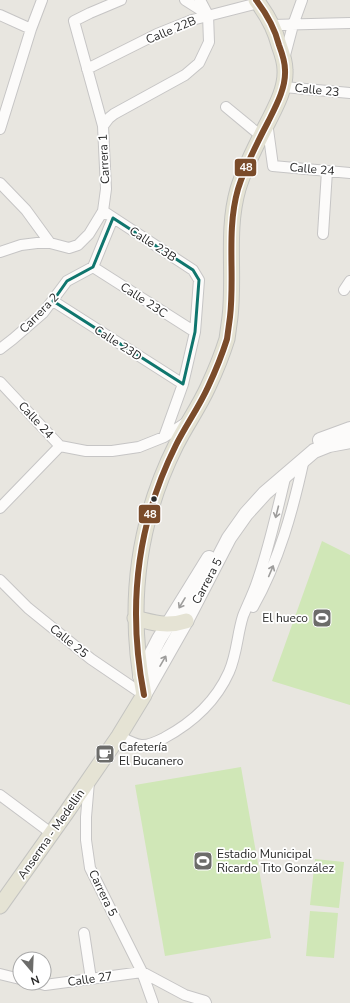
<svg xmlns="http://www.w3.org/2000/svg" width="350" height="1003" font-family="'Nunito Sans',sans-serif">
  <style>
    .pitch { fill: #d0e7b7 }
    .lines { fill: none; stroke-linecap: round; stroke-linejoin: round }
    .street-casing { stroke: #c6c5c5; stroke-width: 12 }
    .secondary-casing { stroke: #c6c5c5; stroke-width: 16 }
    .primary-casing { stroke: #c4c4c1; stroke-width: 17 }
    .street { stroke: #fcfbfa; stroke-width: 10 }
    .secondary { stroke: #fcfbfa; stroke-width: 14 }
    .primary { stroke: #e5e3d4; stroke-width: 15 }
    .bus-1-casing { stroke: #fff; stroke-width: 9 }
    .bus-1 { stroke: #7a4b2a; stroke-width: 6 }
    .oneway { stroke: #9e9d9c }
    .marked { fill: none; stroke: #0f766e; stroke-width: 3; stroke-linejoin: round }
    .bus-dot { fill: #2a2a2a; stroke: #fff; stroke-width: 1.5 }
    .labels { text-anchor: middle; stroke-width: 3.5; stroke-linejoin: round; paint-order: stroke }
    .street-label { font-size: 12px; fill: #2a2a2a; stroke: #fff }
    .poi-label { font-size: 12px; fill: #2a2a2a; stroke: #fff; text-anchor: start }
    .line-badge { stroke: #fff; stroke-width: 1.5 }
    .badge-label { font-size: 11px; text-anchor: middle; font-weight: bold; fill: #fff }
  </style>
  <rect width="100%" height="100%" fill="#e8e6e0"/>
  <path class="pitch" d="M 322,541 L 350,555 L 350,705 L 272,681 Z
    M 241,767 L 271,938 L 165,956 L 135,785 Z
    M 315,859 L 344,862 L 339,908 L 310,905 Z
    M 310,911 L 338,913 L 334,958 L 306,956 Z"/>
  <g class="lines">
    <g class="street-casing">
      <path id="street" d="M 185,0 L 207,14
        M 0,15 L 31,29
        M 272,25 L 350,23
        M 284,59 L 293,25 L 302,0
        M 87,69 L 157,34 L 192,20 L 258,3
        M 284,87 L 350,93
        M 226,107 L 261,136
        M 267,122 L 273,166 L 350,173
        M 103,126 L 74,21 L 90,13 L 121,0
        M 0,129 L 31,29 L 42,0
        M 0,183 L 26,210 L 50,243
        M 103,211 L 193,270 L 199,280 L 195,332 L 183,384 L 164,437
        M 323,234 L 327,171
        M 0,252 L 21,245 L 37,243 L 50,243 L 69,248 L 78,245 L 89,234 L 103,211 L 106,189 L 103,126 L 109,118 L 114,114 L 185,75 L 199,63 L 209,42 L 208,15 L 200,0
        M 93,267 L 195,332
        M 344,290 L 350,281
        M 53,301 L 183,384
        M 0,349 L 13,339 L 43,313 L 67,281 L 93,267 L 113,218
        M 0,382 L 60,446 L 86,451 L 112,451 L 139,447 L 164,437 L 187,422
        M 0,508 L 60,446
        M 0,580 L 28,608 L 91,659 L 144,695
        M 253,607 C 279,561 293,510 304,459
        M 119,736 C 125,739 133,744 141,745 C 148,746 158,741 164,738 C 192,723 216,701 229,672 C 237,654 237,635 243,616 C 247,606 252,596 256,585 C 269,549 277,511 286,474
        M 89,782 L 86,817 L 86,840 L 90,868 L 142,972 L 153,1003
        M 0,795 L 51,833
        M 84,933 L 91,979
        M 0,974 L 20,979
        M 38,983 L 45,985 L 142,972 L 185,995 L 205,1001 L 206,1003"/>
    </g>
    <g class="secondary-casing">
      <path id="secondary" d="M 320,440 L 350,429
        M 140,676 L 159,639 L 209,558
        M 144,695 L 186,621 L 229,538 L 246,514 L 265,493 L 314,451 L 329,445 L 350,441"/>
    </g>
    <g class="primary-casing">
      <path id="primary" d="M 135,618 C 153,623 168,627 186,621
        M 0,906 L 66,813 L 119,736 L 144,695 C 127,607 136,525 176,445 C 186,425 199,407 208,387 C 215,372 222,355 227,339 C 228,332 229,324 230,317 C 235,275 226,231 238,189 C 245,166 257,143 268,122 C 276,106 286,88 285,70 C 285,62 282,53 279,45 C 275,29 266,13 256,0"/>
    </g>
    <use href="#street" class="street"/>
    <use href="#secondary" class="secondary"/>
    <use href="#primary" class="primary"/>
    <g class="bus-1-casing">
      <path id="bus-1" d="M 144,695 C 127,607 136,525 176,445 C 186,425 199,407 208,387 C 215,372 222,355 227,339 C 228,332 229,324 230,317 C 235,275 226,231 238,189 C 245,166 257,143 268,122 C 276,106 286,88 285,70 C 285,62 282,53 279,45 C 275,29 266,13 256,0"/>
    </g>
    <use href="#bus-1" class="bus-1"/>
  </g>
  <defs><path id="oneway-shaft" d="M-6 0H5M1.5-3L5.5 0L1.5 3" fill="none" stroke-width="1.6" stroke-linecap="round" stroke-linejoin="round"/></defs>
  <g class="oneway">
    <use href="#oneway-shaft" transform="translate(277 512) rotate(104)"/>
    <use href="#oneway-shaft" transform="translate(271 571) rotate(-67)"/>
    <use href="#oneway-shaft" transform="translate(182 603) rotate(121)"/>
    <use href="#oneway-shaft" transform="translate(163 661) rotate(-60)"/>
  </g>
  <path class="marked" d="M 113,218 L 193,270 L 199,280 L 195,332 L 183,384 L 53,301 L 67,281 L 93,267 Z"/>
  <defs>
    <g id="stadium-square" transform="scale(1)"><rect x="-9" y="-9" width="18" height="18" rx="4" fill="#6c6c6a" stroke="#fff"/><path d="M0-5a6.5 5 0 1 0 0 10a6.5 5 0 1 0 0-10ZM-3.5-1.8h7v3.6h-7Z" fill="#fff"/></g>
    <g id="cafe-square" transform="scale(1)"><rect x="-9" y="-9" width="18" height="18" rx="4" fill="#6c6c6a" stroke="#fff"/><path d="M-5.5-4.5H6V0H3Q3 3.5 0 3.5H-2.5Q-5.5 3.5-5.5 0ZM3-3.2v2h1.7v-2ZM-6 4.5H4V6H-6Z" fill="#fff"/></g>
  </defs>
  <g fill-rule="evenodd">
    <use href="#stadium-square" x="322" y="618"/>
    <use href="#cafe-square" x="105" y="754"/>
    <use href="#stadium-square" x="203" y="861"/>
  </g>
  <circle class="bus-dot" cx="154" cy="499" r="3.5"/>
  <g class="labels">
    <g class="street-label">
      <text transform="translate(171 30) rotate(-23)" y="4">Calle 22B</text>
      <text transform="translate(317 90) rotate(6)" y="4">Calle 23</text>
      <text transform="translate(104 159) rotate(-93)" y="4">Carrera 1</text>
      <text transform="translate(312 169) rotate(5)" y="4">Calle 24</text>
      <text transform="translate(153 244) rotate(33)" y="4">Calle 23B</text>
      <text transform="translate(144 300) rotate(33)" y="4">Calle 23C</text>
      <text transform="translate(39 313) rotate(-46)" y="4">Carrera 2</text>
      <text transform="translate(118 343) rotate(33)" y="4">Calle 23D</text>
      <text transform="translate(36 420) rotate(47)" y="4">Calle 24</text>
      <text transform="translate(207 581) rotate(-62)" y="4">Carrera 5</text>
      <text transform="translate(69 641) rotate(39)" y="4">Calle 25</text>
      <text transform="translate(51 834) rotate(-55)" y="4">Anserma - Medellin</text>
      <text transform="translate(103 893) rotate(64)" y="4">Carrera 5</text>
      <text transform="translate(90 979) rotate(-8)" y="4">Calle 27</text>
    </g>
    <g class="poi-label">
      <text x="308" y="622" text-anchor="end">El hueco</text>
      <text x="119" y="751">Cafetería<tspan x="119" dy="14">El Bucanero</tspan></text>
      <text x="217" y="858">Estadio Municipal<tspan x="217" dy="14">Ricardo Tito González</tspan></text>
    </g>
  </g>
  <g class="line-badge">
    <rect x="234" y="158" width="23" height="19" rx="4" fill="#7a4b2a"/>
    <rect x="138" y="504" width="23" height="20" rx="4" fill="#7a4b2a"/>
  </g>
  <g class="badge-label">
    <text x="246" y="171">48</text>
    <text x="150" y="518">48</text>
  </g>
  <g transform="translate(32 971) rotate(161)"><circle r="19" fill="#ffffff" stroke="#aaaaaa"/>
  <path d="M0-3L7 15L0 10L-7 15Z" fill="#6c6c6a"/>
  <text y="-6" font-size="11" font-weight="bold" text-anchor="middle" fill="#2a2a2a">N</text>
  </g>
</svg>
